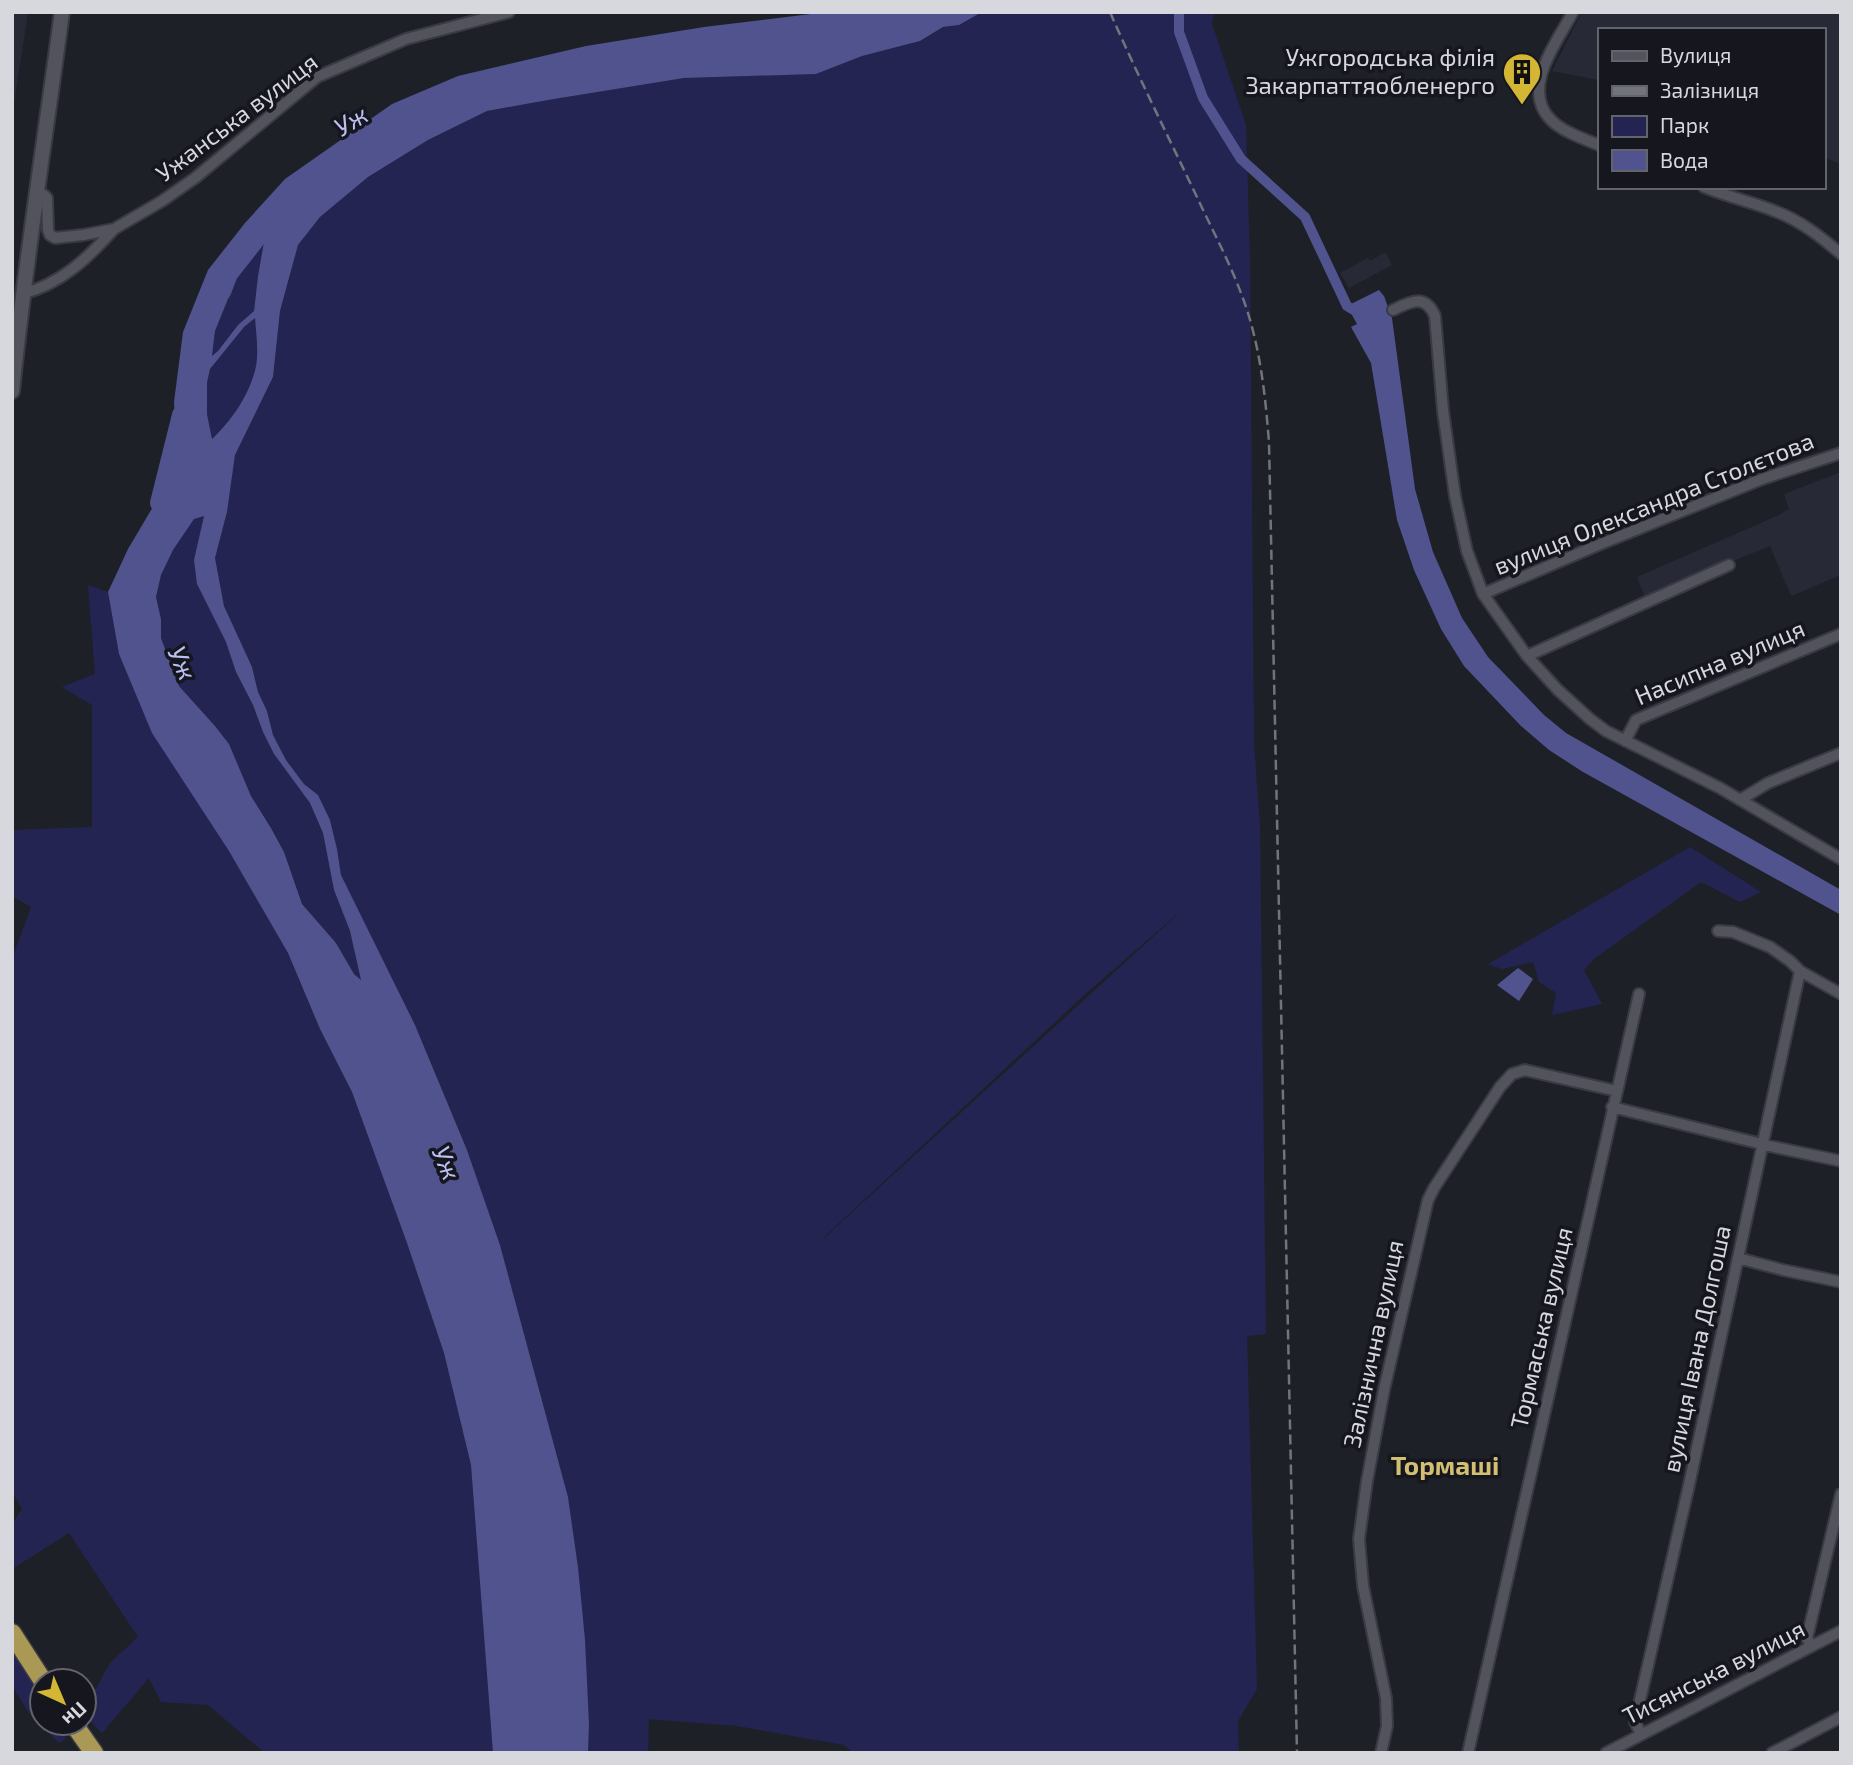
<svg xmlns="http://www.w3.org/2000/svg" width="1853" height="1765" font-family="'Exo 2',sans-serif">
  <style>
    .built { fill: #272936 }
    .green { fill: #242453; fill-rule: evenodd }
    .water { fill: #50538d; fill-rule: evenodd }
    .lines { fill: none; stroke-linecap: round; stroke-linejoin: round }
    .canal { stroke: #50538d; stroke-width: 10 }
    .river { stroke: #50538d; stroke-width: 18 }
    .minor-casing { stroke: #3a3b42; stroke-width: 14 }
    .tertiary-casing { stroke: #3a3b42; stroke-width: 18 }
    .trunk-casing { stroke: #3a3b42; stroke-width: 21 }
    .minor { stroke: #52535d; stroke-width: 10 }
    .tertiary { stroke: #52535d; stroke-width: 14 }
    .trunk { stroke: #aa9855; stroke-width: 18 }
    .rail { stroke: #72747b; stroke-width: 2.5; stroke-dasharray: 10 5; stroke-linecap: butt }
    .labels { text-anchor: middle; stroke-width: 7; stroke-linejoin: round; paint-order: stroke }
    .poi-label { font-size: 24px; fill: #d7d8de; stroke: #15161e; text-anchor: end }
    .street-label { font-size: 24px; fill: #d7d8de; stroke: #15161e }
    .water-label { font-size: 26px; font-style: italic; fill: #bbc1f5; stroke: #15161e }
    .neighbourhood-label { font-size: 26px; font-weight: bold; fill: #d2bf72; stroke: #15161e }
  </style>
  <rect width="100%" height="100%" fill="#1e2028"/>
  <path class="built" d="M 12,12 L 28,12 L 12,117 Z
    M 1582,12 L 1841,12 L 1841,164 L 1823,157 L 1823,30 L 1599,30 L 1599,80 L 1552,71 Z
    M 1385,252 L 1392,265 L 1349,288 L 1340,273 L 1368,258 L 1370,261 Z
    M 1841,472 L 1841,575 L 1791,596 L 1770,546 L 1645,597 L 1637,577 L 1779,515 L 1789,509 L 1784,494 Z"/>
  <path class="green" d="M 982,12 L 1214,12 L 1212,24 L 1246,125 L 1250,258 L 1254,744 L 1260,826 L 1266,1334 L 1247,1336 L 1257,1689 L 1238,1721 L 1239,1753 L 854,1753 L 844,1745 L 737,1726 L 649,1719 L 648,1753 L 588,1753 L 589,1724 L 578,1567 L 568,1497 L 500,1245 L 467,1150 L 415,1025 L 341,875 L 337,849 L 330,820 L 318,795 L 304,784 L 286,760 L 273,735 L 267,711 L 258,692 L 252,667 L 224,606 L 215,558 L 227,512 L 235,455 L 273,377 L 280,311 L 298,245 L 320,217 L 368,177 L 428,140 L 487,111 L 548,100 L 684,78 L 816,74 L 862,56 L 920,41 L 943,27 L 959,25 ZM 1190,903 L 823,1239 L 822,1239 L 1082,997 Z
    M 267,225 L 258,276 L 254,311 L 238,325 L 218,351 L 212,356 L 215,331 L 228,299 L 232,270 L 242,249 L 258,227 Z
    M 255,317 C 256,335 260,356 255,373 C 247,398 230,421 212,439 L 207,414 L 207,383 L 210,369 L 244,327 Z
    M 205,515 L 197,584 L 226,642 L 236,672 L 253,705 L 263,732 L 274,754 L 310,803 L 323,833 L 334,890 L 350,931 L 362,981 L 354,974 L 336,943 L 302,904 L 284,852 L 271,827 L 251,796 L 229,744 L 215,726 L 179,686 L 161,638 L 161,619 L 156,597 L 161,575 L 173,550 L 194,518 Z
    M 88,585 L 108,592 L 119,654 L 288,953 L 320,1029 L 352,1092 L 407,1243 L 444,1353 L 471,1465 L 493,1753 L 265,1753 L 208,1705 L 161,1702 L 149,1678 L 102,1733 L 84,1715 L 84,1710 L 110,1663 L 138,1637 L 69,1533 L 12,1569 L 12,1524 L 22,1509 L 12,1492 L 12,959 L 31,907 L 12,896 L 12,830 L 92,827 L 92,705 L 62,687 L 95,674 Z
    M 1690,847 L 1761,892 L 1740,902 L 1701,882 L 1594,959 L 1584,970 L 1602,1004 L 1552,1015 L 1556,993 L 1539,982 L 1533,962 L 1502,969 L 1488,964 Z
    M 12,1651 L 42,1697 L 42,1723 L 59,1723 L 65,1733 L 65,1739 L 59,1743 L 29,1713 L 12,1686 Z"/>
  <path class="water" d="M 827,12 L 982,12 L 959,25 L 943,27 L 920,41 L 862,56 L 816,74 L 684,78 L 548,100 L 487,111 L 428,140 L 368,177 L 320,217 L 298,245 L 280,311 L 273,377 L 235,455 L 227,512 L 215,558 L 224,606 L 252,667 L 258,692 L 267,711 L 273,735 L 286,760 L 304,784 L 318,795 L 330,820 L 337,849 L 341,875 L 415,1025 L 467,1150 L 500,1245 L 568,1497 L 578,1567 L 585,1640 L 589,1724 L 588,1753 L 493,1753 L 471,1465 L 444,1353 L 407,1243 L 352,1092 L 320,1029 L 288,953 L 229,851 L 152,733 L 119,654 L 108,592 L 128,549 L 157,500 L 176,449 L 174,402 L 183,332 L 208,270 L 245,223 L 285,179 L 392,104 L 458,76 L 586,46 L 704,27 ZM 267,225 L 258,276 L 254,311 L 238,325 L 218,351 L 212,356 L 215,331 L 228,299 L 232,270 L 242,249 L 258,228 ZM 255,318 C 256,335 260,357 254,374 C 247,398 230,422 212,439 L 207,414 L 207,383 L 210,369 L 244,327 ZM 204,516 L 194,560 L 197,584 L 226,642 L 236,672 L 253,705 L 263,732 L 274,754 L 310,803 L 323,833 L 334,890 L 350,931 L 361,980 L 354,974 L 336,943 L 302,904 L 284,852 L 271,828 L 251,796 L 229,744 L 215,726 L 179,686 L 161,638 L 161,619 L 156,597 L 161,575 L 173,550 L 194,519 Z
    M 1379,290 L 1384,296 L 1392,318 L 1415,489 L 1433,552 L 1462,618 L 1488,657 L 1544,715 L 1566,733 L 1841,890 L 1841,915 L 1583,772 L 1549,750 L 1521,726 L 1464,666 L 1441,629 L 1414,570 L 1397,520 L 1371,363 L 1351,327 L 1357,324 L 1347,306 Z
    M 1518,968 L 1533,979 L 1519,1001 L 1497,985 Z"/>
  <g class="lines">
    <path class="canal" d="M 1179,12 L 1179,32 L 1203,98 L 1241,159 L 1305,217 L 1347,306 L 1357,312"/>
    <path class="river" d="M 222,292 L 229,274 L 280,209
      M 159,503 L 181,415"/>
    <g class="minor-casing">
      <path id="minor" d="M 1573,12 C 1557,42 1520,89 1551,120 C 1563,132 1584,139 1599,145
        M 1704,187 C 1728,197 1753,202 1777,212 C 1801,221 1821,237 1841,254
        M 38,193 L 44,195 L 47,198 L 48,230 L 50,235 L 55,238 L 83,235 L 114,229 L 162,201 L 195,178 L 317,77 L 406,39 L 509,12
        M 22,294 C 61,284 88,258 114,229
        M 1393,310 C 1410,302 1425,293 1435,316 L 1443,411 L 1455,496 L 1467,551 L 1483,594 L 1527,656 L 1558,690 L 1590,719 L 1606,731 L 1720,788 L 1841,859
        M 1483,594 L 1598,545 L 1762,479 L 1841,453
        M 1527,656 L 1729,565
        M 1625,741 L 1636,720 L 1841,634
        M 1740,800 L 1768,783 L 1841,753
        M 1718,931 L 1733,932 L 1770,947 L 1790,961 L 1800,971 L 1841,994
        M 1612,1107 L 1774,1147 L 1841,1161
        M 1738,1258 L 1783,1270 L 1841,1282
        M 1811,1646 L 1807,1638 L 1841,1494
        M 1641,1734 L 1635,1722 L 1689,1485 L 1800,971
        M 1381,1753 L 1387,1726 L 1386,1698 L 1363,1586 L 1359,1539 L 1367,1481 L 1384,1390 L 1428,1200 L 1434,1188 L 1500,1087 L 1512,1074 L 1525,1070 L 1617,1091
        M 1468,1753 L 1639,994
        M 1606,1753 L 1841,1631
        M 1772,1753 L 1841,1717"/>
    </g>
    <g class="tertiary-casing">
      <path id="tertiary" d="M 12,391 C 25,264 45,139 62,12"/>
    </g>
    <g class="trunk-casing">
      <path id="trunk" d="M 12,1633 L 43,1681
        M 73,1723 L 94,1753"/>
    </g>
    <use href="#minor" class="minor"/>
    <use href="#tertiary" class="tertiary"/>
    <use href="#trunk" class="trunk"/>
    <path class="rail" d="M 1110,12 C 1137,74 1167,134 1196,195 C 1216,238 1240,281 1252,327 C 1262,365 1266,403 1269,443 L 1297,1753"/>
  </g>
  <defs>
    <g id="building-pin" transform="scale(2.0125)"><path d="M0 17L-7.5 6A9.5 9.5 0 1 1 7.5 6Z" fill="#d4b635" stroke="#15161e"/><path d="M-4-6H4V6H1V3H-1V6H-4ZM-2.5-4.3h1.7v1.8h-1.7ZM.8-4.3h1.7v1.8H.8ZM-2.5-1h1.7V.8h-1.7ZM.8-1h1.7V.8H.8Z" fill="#111"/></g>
  </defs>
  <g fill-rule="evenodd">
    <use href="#building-pin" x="1522" y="72"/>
  </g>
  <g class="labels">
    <g class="poi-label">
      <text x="1495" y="66">Ужгородська філія<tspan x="1495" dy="28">Закарпаттяобленерго</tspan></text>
    </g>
    <g class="street-label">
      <text transform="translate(237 118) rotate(-37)" y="8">Ужанська вулиця</text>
      <text transform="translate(1654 504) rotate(-22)" y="8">вулиця Олександра Столєтова</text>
      <text transform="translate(1720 663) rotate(-23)" y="8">Насипна вулиця</text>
      <text transform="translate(1542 1328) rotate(-77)" y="8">Тормаська вулиця</text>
      <text transform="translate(1374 1344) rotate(-78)" y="8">Залізнична вулиця</text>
      <text transform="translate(1697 1349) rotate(-78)" y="8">вулиця Івана Долгоша</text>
      <text transform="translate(1714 1673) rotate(-27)" y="8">Тисянська вулиця</text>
    </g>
    <g class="water-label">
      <text transform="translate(351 121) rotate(-31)" y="9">Уж</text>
      <text transform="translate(182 663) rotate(67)" y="9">Уж</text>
      <text transform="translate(446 1163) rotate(68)" y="9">Уж</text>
    </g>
    <g class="neighbourhood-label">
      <text x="1445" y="1475">Тормаші</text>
    </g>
  </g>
  <rect width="1853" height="1765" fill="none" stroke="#d7d8de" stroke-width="28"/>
  <rect x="1598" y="28" width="228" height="161" fill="#15161e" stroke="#63646b" stroke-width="2"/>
  <rect x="1612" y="51" width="35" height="10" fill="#52535d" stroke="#63646b" stroke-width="2"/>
  <text x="1660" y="63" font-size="21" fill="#d7d8de">Вулиця</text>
  <rect x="1612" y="86" width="35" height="10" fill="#72747b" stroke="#63646b" stroke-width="2"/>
  <text x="1660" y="98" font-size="21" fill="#d7d8de">Залізниця</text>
  <rect x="1612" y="116" width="35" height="21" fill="#242453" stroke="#63646b" stroke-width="2"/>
  <text x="1660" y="133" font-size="21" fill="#d7d8de">Парк</text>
  <rect x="1612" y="150" width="35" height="21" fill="#50538d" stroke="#63646b" stroke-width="2"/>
  <text x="1660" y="168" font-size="21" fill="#d7d8de">Вода</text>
  <g transform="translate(63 1702) rotate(136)"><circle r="33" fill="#15161e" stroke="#63646b" stroke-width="2"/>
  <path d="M0-5L12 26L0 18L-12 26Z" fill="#d4b635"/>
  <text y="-10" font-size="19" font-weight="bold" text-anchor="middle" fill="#d7d8de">Пн</text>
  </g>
</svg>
